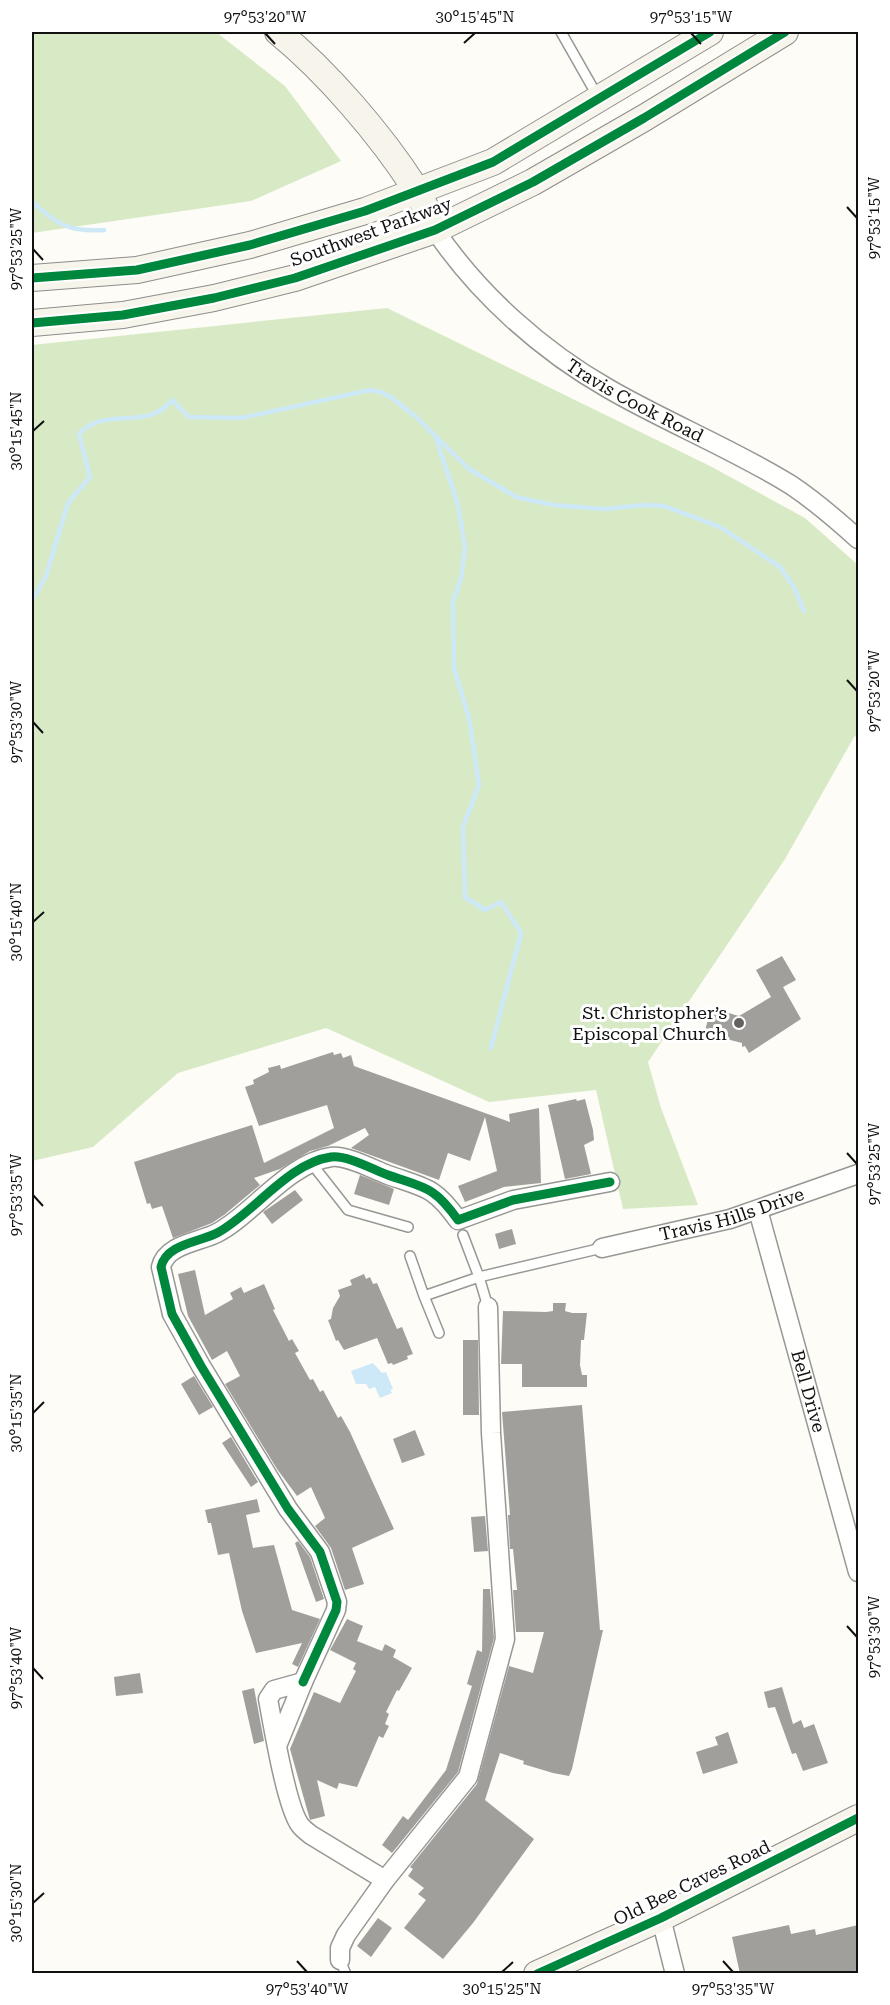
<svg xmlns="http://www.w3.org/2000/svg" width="890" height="2005" font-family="'Roboto Serif',serif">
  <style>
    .forest { fill: #d8eac5 }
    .water { fill: #cde8f7 }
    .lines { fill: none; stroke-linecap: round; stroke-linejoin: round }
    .stream { stroke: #cde8f7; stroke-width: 4.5 }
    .building { fill: #a19f9c }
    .lane-casing { stroke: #979795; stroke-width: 12 }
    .street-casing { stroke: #979795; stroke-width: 21 }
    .secondary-casing { stroke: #8e8d8b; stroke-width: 28 }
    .lane { stroke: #fffffe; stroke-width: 9 }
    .street { stroke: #fffffe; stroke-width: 18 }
    .secondary { stroke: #f6f4eb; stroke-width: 26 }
    .cycleway-casing { stroke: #fff; stroke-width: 13 }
    .cycleway { stroke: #00873e; stroke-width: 9 }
    .ticks { fill: none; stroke: #111; stroke-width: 2 }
    .poi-dot { fill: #646362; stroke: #fff; stroke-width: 2 }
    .labels { text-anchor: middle; stroke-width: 6; stroke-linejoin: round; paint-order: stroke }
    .street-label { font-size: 18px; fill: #111; stroke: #fff }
    .poi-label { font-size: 18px; fill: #111; stroke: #fff; text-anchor: end }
    .neatline { fill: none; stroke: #111; stroke-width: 2 }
    .ticks-label { font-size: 15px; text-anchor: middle; fill: #111 }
  </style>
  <rect width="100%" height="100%" fill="#fdfcf7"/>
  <path class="forest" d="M 32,32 L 216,32 L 285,86 L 341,161 L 251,201 L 32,233 Z
    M 387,308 L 712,467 L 805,518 L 858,565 L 858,735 L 854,737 L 785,859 L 648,1062 L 661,1108 L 698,1205 L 623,1209 L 596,1090 L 489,1102 L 326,1028 L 178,1073 L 93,1147 L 32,1161 L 32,345 Z"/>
  <path class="water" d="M 373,1363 L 382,1373 L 386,1372 L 393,1389 L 390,1390 L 392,1393 L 380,1398 L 375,1387 L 369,1389 L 366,1384 L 356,1384 L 351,1371 Z"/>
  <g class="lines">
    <path class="stream" d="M 32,201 C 56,225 70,232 104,230
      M 436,438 L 458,505 L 465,548 L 461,579 L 453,601 L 454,668 L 469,718 L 479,785 L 463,827 L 465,897 L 485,910 L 501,902 L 521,933 L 491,1048
      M 32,600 L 46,576 L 68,503 L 90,477 L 79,434 C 107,404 146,433 172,400 L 189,417 L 241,418 L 370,390 L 381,392 L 392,398 L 416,417 L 469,469 L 516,497 L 553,505 L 605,509 L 643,505 L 664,506 L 720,527 L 780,567 L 795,589 L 804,611"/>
  </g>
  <path class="building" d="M 782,956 L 796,980 L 783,987 L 801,1019 L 749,1053 L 745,1046 L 742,1047 L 742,1043 L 707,1034 L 705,1031 L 711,1008 L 739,1016 L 771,997 L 756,970 Z
    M 333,1052 L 334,1055 L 341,1053 L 343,1058 L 351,1055 L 354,1066 L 510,1122 L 509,1114 L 539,1108 L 541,1183 L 504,1187 L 465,1202 L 458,1186 L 497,1171 L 485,1117 L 470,1161 L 448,1153 L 439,1180 L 351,1148 L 369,1135 L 365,1128 L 328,1146 L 310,1151 L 280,1169 L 254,1178 L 260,1185 L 224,1215 L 212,1223 L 173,1238 L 162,1206 L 152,1209 L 150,1203 L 147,1204 L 134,1162 L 252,1125 L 264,1163 L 334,1128 L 327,1105 L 259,1126 L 245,1087 L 254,1084 L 253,1080 L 269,1072 L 268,1068 L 280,1065 L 281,1069 Z
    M 576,1099 L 577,1101 L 585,1099 L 593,1130 L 594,1140 L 584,1145 L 591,1174 L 565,1179 L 548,1105 Z
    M 360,1175 L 394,1189 L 389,1205 L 354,1194 Z
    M 295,1190 L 303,1200 L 272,1224 L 263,1212 Z
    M 512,1229 L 516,1244 L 499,1249 L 495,1234 Z
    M 195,1270 L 205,1315 L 233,1299 L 230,1293 L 241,1287 L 244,1293 L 264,1284 L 275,1309 L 273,1310 L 289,1341 L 292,1339 L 299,1351 L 295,1353 L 310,1380 L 313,1379 L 320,1392 L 323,1390 L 338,1418 L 341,1416 L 350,1432 L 394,1529 L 352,1548 L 364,1584 L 345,1590 L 331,1548 L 315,1526 L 325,1518 L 311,1487 L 297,1496 L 277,1469 L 225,1384 L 240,1376 L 227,1351 L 212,1360 L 188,1316 L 178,1274 Z
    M 364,1274 L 366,1279 L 370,1277 L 373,1284 L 377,1283 L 397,1329 L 402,1327 L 413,1354 L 407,1356 L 408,1359 L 393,1365 L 392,1363 L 388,1364 L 377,1338 L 344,1350 L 338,1340 L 336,1341 L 328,1320 L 331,1319 L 333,1308 L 340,1296 L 338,1290 L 352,1285 L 350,1280 Z
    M 553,1303 L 566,1303 L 565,1311 L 572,1313 L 587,1313 L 584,1340 L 581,1340 L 580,1365 L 582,1375 L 587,1375 L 587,1387 L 522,1387 L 522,1364 L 501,1364 L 503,1311 L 546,1312 L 553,1311 Z
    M 463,1340 L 478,1340 L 479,1415 L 463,1415 Z
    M 194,1376 L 213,1407 L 199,1415 L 181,1384 Z
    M 582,1405 L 600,1630 L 603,1630 L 572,1769 L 569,1776 L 553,1773 L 523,1764 L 524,1761 L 500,1753 L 485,1800 L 534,1839 L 473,1923 L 443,1959 L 404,1928 L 426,1900 L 418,1894 L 424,1888 L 408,1876 L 413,1869 L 410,1867 L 477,1784 L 509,1666 L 533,1673 L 544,1632 L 516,1632 L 513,1590 L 517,1590 L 513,1549 L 510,1549 L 508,1515 L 510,1515 L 502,1412 Z
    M 415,1430 L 425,1455 L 402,1463 L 393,1439 Z
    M 231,1437 L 258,1482 L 251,1487 L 222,1443 Z
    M 257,1499 L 260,1512 L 246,1515 L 253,1548 L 274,1545 L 292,1610 L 320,1619 L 298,1667 L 292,1664 L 302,1643 L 256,1653 L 242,1611 L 229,1553 L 218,1555 L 211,1523 L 208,1523 L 205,1510 Z
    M 485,1516 L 488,1551 L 474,1552 L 471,1517 Z
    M 298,1541 L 310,1557 L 324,1599 L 316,1602 L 295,1543 Z
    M 483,1589 L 490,1589 L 494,1638 L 458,1772 L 392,1853 L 382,1845 L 403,1816 L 408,1820 L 446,1770 L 472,1686 L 467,1684 L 477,1650 L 482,1652 Z
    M 347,1619 L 363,1626 L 357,1641 L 382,1651 L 385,1644 L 396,1650 L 393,1657 L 412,1668 L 399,1691 L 397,1690 L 386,1712 L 389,1714 L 385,1724 L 389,1726 L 383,1738 L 379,1736 L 357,1787 L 339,1783 L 337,1789 L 317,1780 L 325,1816 L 310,1820 L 290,1749 L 314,1692 L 340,1703 L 356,1671 L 353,1669 L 356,1663 L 330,1650 Z
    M 140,1673 L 143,1693 L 116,1696 L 114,1677 Z
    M 782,1687 L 793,1724 L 801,1720 L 804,1728 L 814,1724 L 828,1763 L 803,1771 L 796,1753 L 792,1754 L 775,1707 L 768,1708 L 764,1692 Z
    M 254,1688 L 264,1741 L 254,1744 L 242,1691 Z
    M 728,1732 L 738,1763 L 703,1774 L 696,1752 L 718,1745 L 715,1737 Z
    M 378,1918 L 392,1928 L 371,1957 L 357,1946 Z
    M 789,1925 L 791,1934 L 815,1929 L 816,1935 L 858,1925 L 858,1970 L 845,1974 L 740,1974 L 732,1937 Z"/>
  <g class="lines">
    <g class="lane-casing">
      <path id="lane" d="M 561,32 L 598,97
        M 312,1164 L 348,1210 L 408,1227
        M 463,1235 L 479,1277 L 602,1248
        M 410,1256 L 424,1296 L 479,1277 L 488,1307
        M 424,1296 L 439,1333
        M 340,1960 L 346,1974"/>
    </g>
    <g class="street-casing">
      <g id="street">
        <path id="s1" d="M 435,230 C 478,294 542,351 609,389 C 668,423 733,449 791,485 C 815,501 837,520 858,539"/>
        <path id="s2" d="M 758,1210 L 858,1572"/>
        <path id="s3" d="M 602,1248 L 730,1219 L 858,1174"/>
        <path d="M 303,1682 L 336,1610 L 337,1602 L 320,1552 L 288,1509 L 201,1366 L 172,1314 L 161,1267 C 166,1244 200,1242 217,1233 C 253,1214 288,1163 331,1157 C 347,1155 372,1169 388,1175 C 425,1188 434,1186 458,1220 L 513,1200 L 610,1182"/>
        <path d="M 277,1746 L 303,1682 L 274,1690 L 268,1699 C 273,1725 286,1806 300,1825 C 303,1829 307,1832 311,1835 L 385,1880"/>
        <path d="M 661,1918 L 675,1974"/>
        <path d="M 340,1960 L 340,1948 L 346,1935 L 385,1880 L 468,1777 L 505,1639 L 491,1433 L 488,1307"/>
      </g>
    </g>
    <g class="secondary-casing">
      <path id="secondary" d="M 278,32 C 327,72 381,135 415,188 C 424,201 429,216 435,230
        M 32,278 L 137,270 L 250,245 L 365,211 L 493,162 L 710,32
        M 32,323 L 123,315 L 214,298 L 295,278 L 435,230 L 533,182 L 644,118 L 785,32
        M 537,1974 L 661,1918 L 858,1818"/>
    </g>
    <use href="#lane" class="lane"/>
    <use href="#street" class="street"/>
    <use href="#secondary" class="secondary"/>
    <g class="cycleway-casing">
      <path id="cycleway" d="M 32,278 L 137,270 L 250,245 L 365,211 L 493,162 L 710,32
        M 32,323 L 123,315 L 214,298 L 295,278 L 435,230 L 533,182 L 644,118 L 785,32
        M 303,1682 L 336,1610 L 337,1602 L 320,1552 L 288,1509 L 201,1366 L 172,1314 L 161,1267 C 166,1244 200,1242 217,1233 C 253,1214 288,1163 331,1157 C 347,1155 372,1169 388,1175 C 425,1188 434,1186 458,1220 L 513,1200 L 610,1182
        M 537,1974 L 661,1918 L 858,1818"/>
    </g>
    <use href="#cycleway" class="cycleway"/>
  </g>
  <path class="ticks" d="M 265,33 L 275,44M 691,33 L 701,44M 464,43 L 475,33M 847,207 L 857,218M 33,249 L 43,260M 33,431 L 44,421M 847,680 L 857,691M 33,722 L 43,733M 33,922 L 44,912M 847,1153 L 857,1164M 33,1195 L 43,1206M 33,1413 L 44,1402M 847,1626 L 857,1637M 33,1668 L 43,1679M 33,1903 L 44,1893M 297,1961 L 307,1972M 723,1961 L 733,1972M 502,1972 L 513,1962"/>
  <circle class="poi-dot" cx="739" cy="1023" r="6"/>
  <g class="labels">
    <g class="street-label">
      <text transform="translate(371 232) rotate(-20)" y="6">Southwest Parkway</text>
      <text dy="6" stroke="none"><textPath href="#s1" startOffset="266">Travis Cook Road</textPath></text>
      <text dy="6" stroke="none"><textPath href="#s3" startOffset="134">Travis Hills Drive</textPath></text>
      <text dy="6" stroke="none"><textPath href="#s2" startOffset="188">Bell Drive</textPath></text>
      <text transform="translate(692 1883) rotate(-26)" y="6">Old Bee Caves Road</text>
    </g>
    <g class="poi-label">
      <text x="727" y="1019">St. Christopher’s<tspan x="727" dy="21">Episcopal Church</tspan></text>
    </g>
  </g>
  <rect width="890" height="2005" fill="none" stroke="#ffffff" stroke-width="66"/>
  <rect x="33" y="33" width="824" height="1939" class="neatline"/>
  <g class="ticks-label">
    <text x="265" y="22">97°53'20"W</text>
    <text x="475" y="22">30°15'45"N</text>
    <text x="691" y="22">97°53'15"W</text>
    <text transform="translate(874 218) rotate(-90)" y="5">97°53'15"W</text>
    <text transform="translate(16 249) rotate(-90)" y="5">97°53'25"W</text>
    <text transform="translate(16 431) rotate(-90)" y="5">30°15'45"N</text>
    <text transform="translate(874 691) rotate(-90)" y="5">97°53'20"W</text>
    <text transform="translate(16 722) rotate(-90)" y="5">97°53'30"W</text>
    <text transform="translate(16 922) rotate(-90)" y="5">30°15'40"N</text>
    <text transform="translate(874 1164) rotate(-90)" y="5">97°53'25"W</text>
    <text transform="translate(16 1195) rotate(-90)" y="5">97°53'35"W</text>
    <text transform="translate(16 1413) rotate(-90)" y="5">30°15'35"N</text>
    <text transform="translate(874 1637) rotate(-90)" y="5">97°53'30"W</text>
    <text transform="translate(16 1668) rotate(-90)" y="5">97°53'40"W</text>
    <text transform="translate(16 1903) rotate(-90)" y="5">30°15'30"N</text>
    <text x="307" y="1994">97°53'40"W</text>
    <text x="502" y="1994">30°15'25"N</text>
    <text x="733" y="1994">97°53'35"W</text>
  </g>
</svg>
